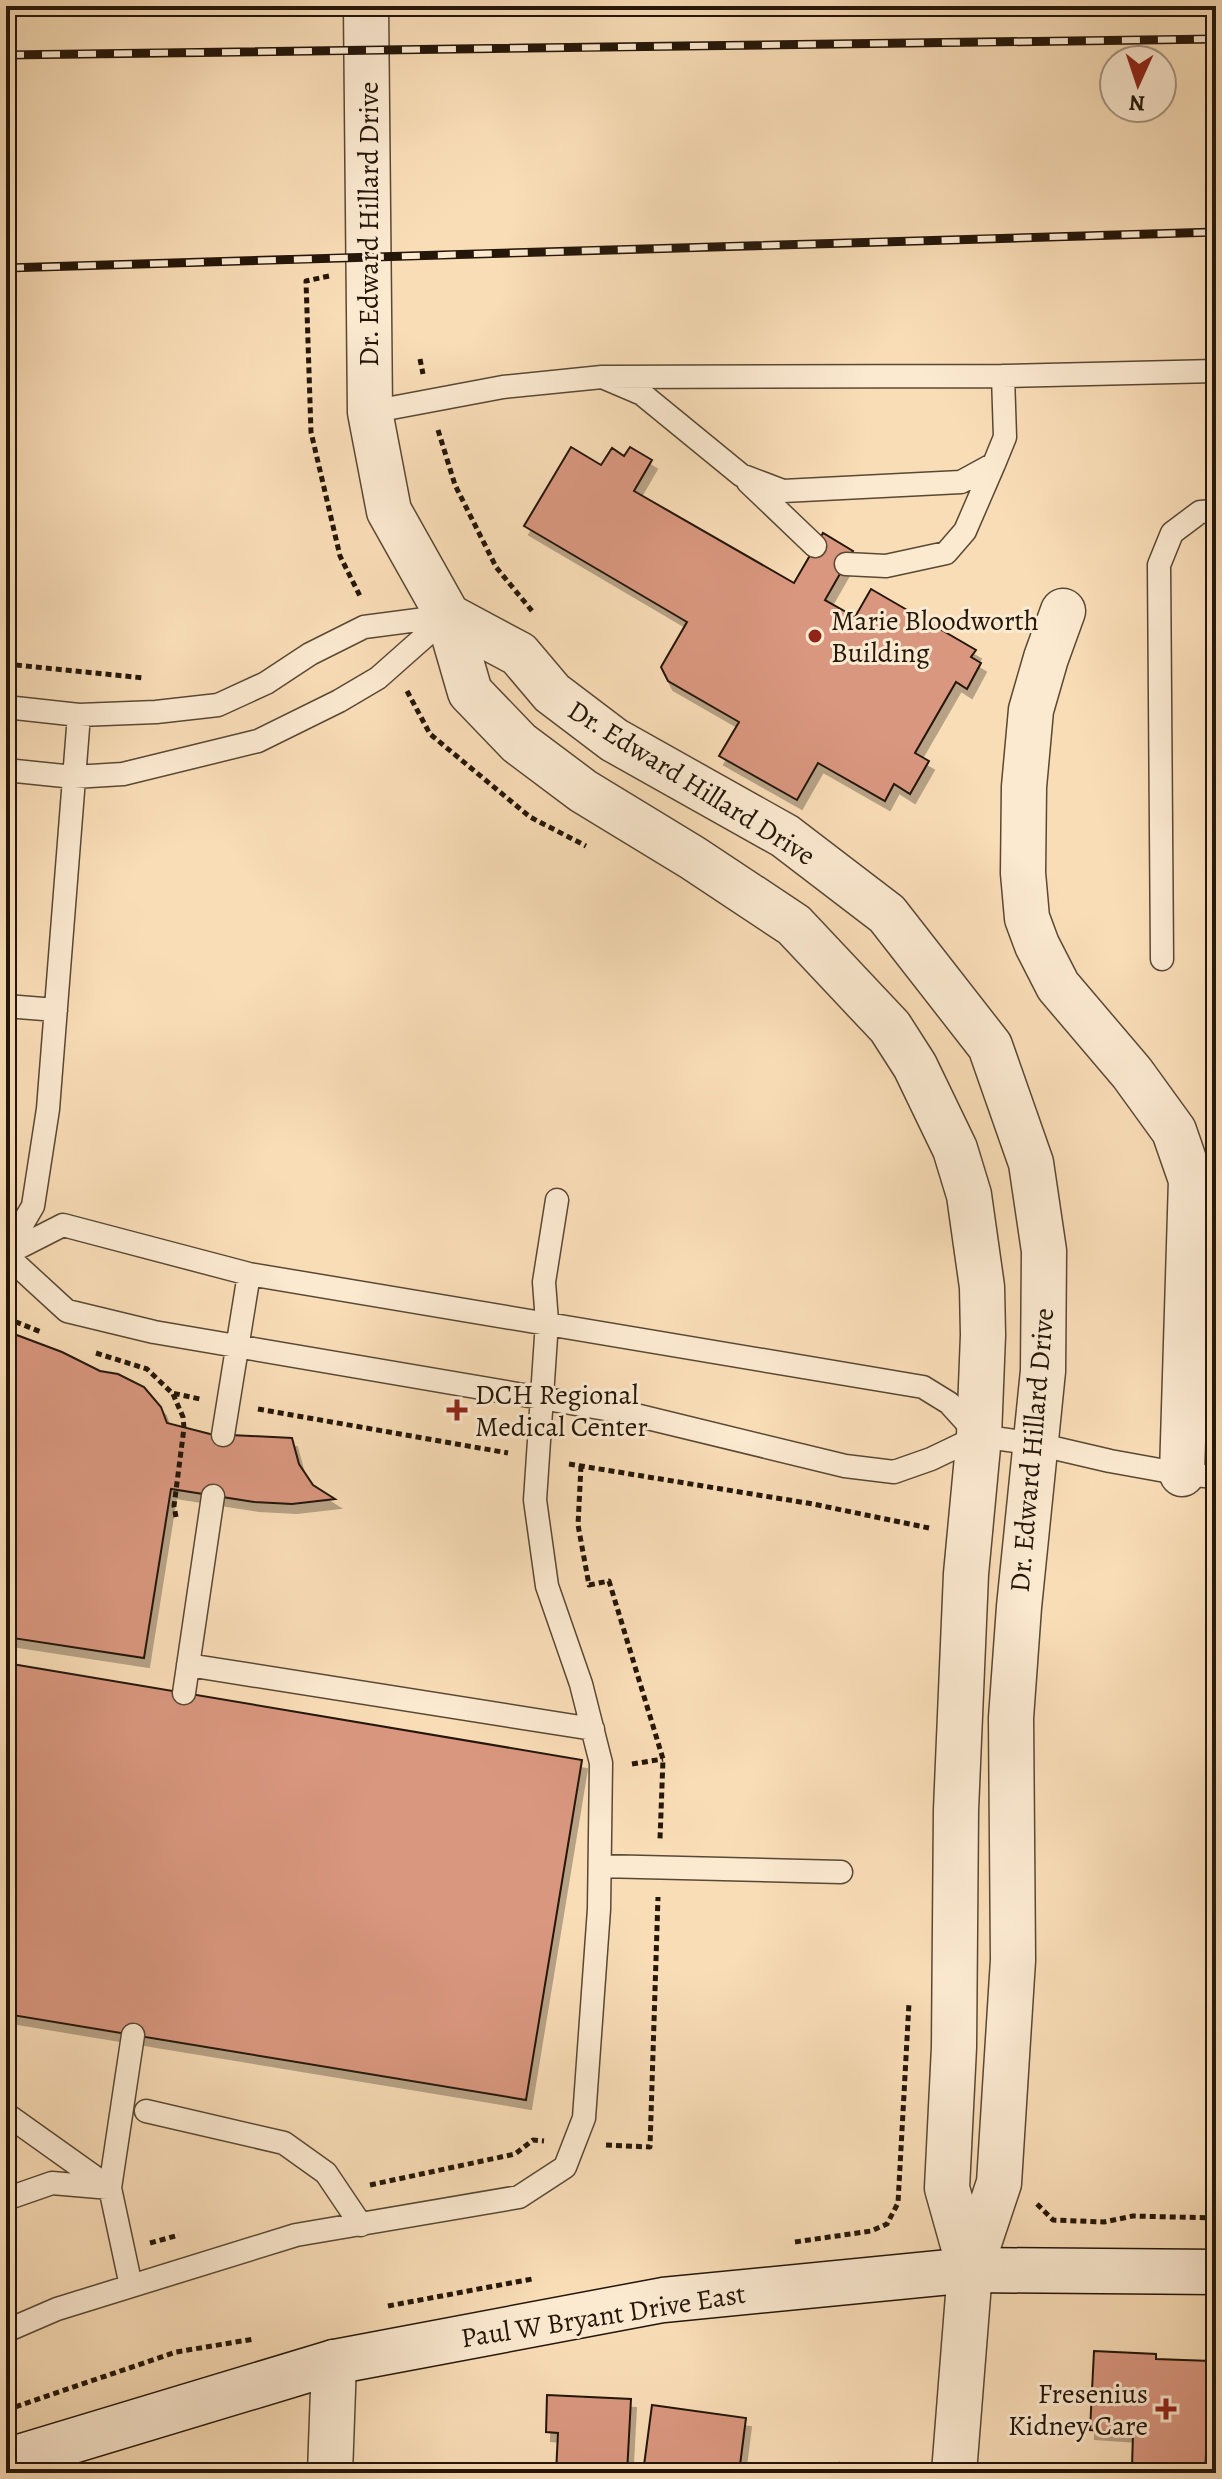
<svg xmlns="http://www.w3.org/2000/svg" width="1222" height="2479" font-family="Alegreya,serif">
  <style>
    .building { fill: #d9977f; stroke: #241609; stroke-width: 2; filter: url(#shadow) }
    .lines { fill: none; stroke-linecap: round; stroke-linejoin: round }
    .service-casing { stroke: #594834; stroke-width: 25 }
    .minor-casing { stroke: #594834; stroke-width: 47 }
    .tertiary-casing { stroke: #594834; stroke-width: 47 }
    .secondary-casing { stroke: #241609; stroke-width: 47 }
    .path { stroke: #241609; stroke-width: 5; stroke-dasharray: 6 4; stroke-linecap: butt }
    .service { stroke: #fbe9d0; stroke-width: 22 }
    .minor { stroke: #fbe9d0; stroke-width: 44 }
    .tertiary { stroke: #fbe9d0; stroke-width: 44 }
    .secondary { stroke: #fbe9d0; stroke-width: 44 }
    .rail-casing { stroke: #241609; stroke-width: 9 }
    .rail { stroke: #fbe9d0; stroke-width: 6; stroke-dasharray: 18; stroke-linecap: butt }
    .poi-dot { fill: #8f2418; stroke: #fbe9d0; stroke-width: 3 }
    .labels { text-anchor: middle; stroke-width: 6; stroke-linejoin: round; paint-order: stroke }
    .street-label { font-size: 28px; fill: #241609; stroke: #fbe9d0 }
    .poi-label { font-size: 28px; fill: #241609; stroke: #fbe9d0; text-anchor: start }
  </style>
  <defs>
    <filter id="shadow"><feDropShadow dx="5" dy="9" stdDeviation="0" flood-color="#0004"/></filter>
  </defs>
  <rect width="100%" height="100%" fill="#f9ddb7"/>
  <filter id="stains"><feTurbulence type="fractalNoise" baseFrequency=".0025" numOctaves="4"/><feColorMatrix values="0 0 0 0 .2 0 0 0 0 .09 0 0 0 0 .02 0 0 0 .5 -.17"/></filter>
  <radialGradient id="worn" r=".72"><stop offset=".6" stop-color="#630" stop-opacity="0"/><stop offset="1" stop-color="#630" stop-opacity=".3"/></radialGradient>
  <path class="building" d="M 571,447 L 601,465 L 612,448 L 624,456 L 630,447 L 652,460 L 634,491 L 794,583 L 823,533 L 853,551 L 825,600 L 855,617 L 871,589 L 976,650 L 971,657 L 981,663 L 967,689 L 956,682 L 915,753 L 929,761 L 910,794 L 894,784 L 885,801 L 818,763 L 797,800 L 719,756 L 739,722 L 668,681 L 661,667 L 687,622 L 524,526 Z
    M 6,1331 L 62,1352 L 100,1371 L 118,1374 L 144,1387 L 161,1407 L 167,1423 L 210,1434 L 292,1438 L 299,1464 L 313,1485 L 335,1499 L 292,1504 L 254,1502 L 171,1489 L 144,1658 L 6,1637 Z
    M 6,1663 L 582,1760 L 526,2100 L 6,2014 Z
    M 1094,2351 L 1156,2354 L 1156,2359 L 1211,2361 L 1205,2473 L 1116,2473 L 1116,2466 L 1132,2467 L 1133,2433 L 1090,2430 Z
    M 547,2395 L 631,2399 L 627,2473 L 556,2473 L 558,2433 L 546,2432 Z
    M 652,2405 L 746,2418 L 739,2473 L 643,2473 Z
    M 800,2463 L 839,2468 L 840,2463 L 870,2468 L 870,2473 L 799,2473 Z"/>
  <g class="lines">
    <g class="service-casing">
      <path id="service" d="M 1003,376 L 1216,371
        M 370,412 L 503,387 L 602,377 L 1003,376 L 1005,437 L 994,464 L 961,482 L 783,491 L 741,475 L 642,394 L 602,377
        M 748,482 L 815,546
        M 846,564 L 886,566 L 946,553 L 965,531 L 994,464
        M 6,707 L 79,715 L 156,712 L 218,705 L 266,683 L 310,654 L 364,627 L 448,616
        M 6,770 L 74,777 L 123,774 L 258,741 L 339,701 L 378,678 L 448,616
        M 1162,959 L 1159,565 L 1172,533 L 1200,512 L 1216,511
        M 6,1006 L 56,1010
        M 6,1252 L 33,1206 L 48,1109 L 79,715
        M 6,1254 L 63,1225 L 249,1274 L 923,1387 L 949,1403 L 978,1435
        M 6,1255 L 67,1311 L 154,1332 L 623,1412 L 845,1466 L 894,1472 L 931,1459 L 979,1436 L 1037,1444 L 1110,1461 L 1182,1474 L 1216,1477
        M 223,1435 L 249,1274
        M 188,1665 L 593,1729
        M 184,1693 L 213,1496
        M 600,1866 L 841,1872
        M 146,2111 L 284,2143 L 326,2173 L 361,2225
        M 6,2114 L 110,2188 L 52,2183 L 6,2199
        M 131,2286 L 110,2188 L 133,2035
        M 6,2331 L 57,2309 L 296,2235 L 519,2197 L 565,2167 L 584,2118 L 599,1909 L 601,1763 L 581,1684 L 547,1586 L 535,1500 L 547,1322 L 544,1282 L 557,1200"/>
    </g>
    <g class="minor-casing">
      <path id="minor" d="M 1063,611 L 1046,658 L 1031,710 L 1024,787 L 1023,873 L 1027,918 L 1037,945 L 1058,986 L 1132,1073 L 1174,1131 L 1191,1180 L 1182,1474
        M 330,2473 L 334,2362"/>
    </g>
    <g class="tertiary-casing">
      <path id="tertiary" d="M 366,6 L 370,412 L 389,511 L 448,616 L 470,692 L 519,743 L 583,791 L 693,858 L 794,925 L 890,1027 L 915,1066 L 955,1149 L 969,1195 L 982,1287 L 983,1335 L 979,1436 L 966,1574 L 956,1810 L 954,2047 L 947,2188 L 970,2270
        M 448,616 L 519,654 L 552,693 L 614,740 L 785,836 L 887,914 L 990,1046 L 1031,1163 L 1044,1251 L 1043,1371 L 1019,1607 L 1011,1718 L 1013,1960 L 999,2183 L 970,2270 L 954,2473"/>
    </g>
    <g class="secondary-casing">
      <path id="secondary" d="M 6,2461 L 334,2362 L 663,2300 L 970,2270 L 1216,2272"/>
    </g>
    <path class="path" d="M 308,6 L 326,10
      M 329,276 L 306,281 L 311,432 L 340,556 L 360,596
      M 420,359 L 423,374
      M 438,430 L 455,485 L 496,567 L 532,611
      M 1215,595 L 1216,642
      M 6,664 L 144,678
      M 407,691 L 430,734 L 530,817 L 586,846
      M 6,1318 L 41,1332
      M 96,1353 L 147,1369 L 172,1393 L 200,1399
      M 173,1394 L 183,1417 L 184,1428 L 174,1506 L 176,1517
      M 258,1409 L 508,1453
      M 569,1464 L 813,1504 L 929,1528
      M 581,1466 L 578,1525 L 589,1585 L 609,1581 L 663,1759 L 660,1839
      M 632,1764 L 663,1759
      M 606,2145 L 650,2147 L 658,1897
      M 370,2185 L 515,2154 L 533,2140 L 544,2141
      M 1037,2204 L 1053,2220 L 1104,2222 L 1133,2216 L 1216,2218
      M 795,2242 L 871,2231 L 887,2224 L 898,2203 L 909,2003
      M 150,2243 L 179,2235
      M 388,2306 L 532,2279
      M 6,2410 L 176,2352 L 254,2339"/>
    <use href="#service" class="service"/>
    <use href="#minor" class="minor"/>
    <use href="#tertiary" class="tertiary"/>
    <use href="#secondary" class="secondary"/>
    <g class="rail-casing">
      <path id="rail" d="M 6,55 L 1216,39
        M 6,268 L 1216,232"/>
    </g>
    <use href="#rail" class="rail"/>
  </g>
  <g class="poi-dot">
    <circle cx="815" cy="636" r="8"/>
    <path d="M453 1398h8v8h8v8h-8v8h-8v-8h-8v-8h8z"/>
    <path d="M1162 2397h8v8h8v8h-8v8h-8v-8h-8v-8h8z"/>
  </g>
  <g class="labels">
    <g class="street-label">
      <text transform="translate(368 224) rotate(-90)" y="10">Dr. Edward Hillard Drive</text>
      <text transform="translate(692 782) rotate(32)" y="10">Dr. Edward Hillard Drive</text>
      <text transform="translate(1031 1450) rotate(-85)" y="10">Dr. Edward Hillard Drive</text>
      <text transform="translate(603 2315) rotate(-9)" y="10">Paul W Bryant Drive East</text>
    </g>
    <g class="poi-label">
      <text x="831" y="630">Marie Bloodworth<tspan x="831" dy="32">Building</tspan></text>
      <text x="475" y="1404">DCH Regional<tspan x="475" dy="32">Medical Center</tspan></text>
      <text x="1148" y="2403" text-anchor="end">Fresenius<tspan x="1148" dy="32">Kidney Care</tspan></text>
    </g>
  </g>
  <rect width="1222" height="2479" fill="none" stroke="#f9ddb7" stroke-width="32"/>
  <rect x="8" y="8" width="1206" height="2463" fill="none" stroke="#241609" stroke-width="4"/>
  <rect x="16" y="16" width="1190" height="2447" fill="none" stroke="#241609" stroke-width="2"/>
  <g transform="translate(1138 84) rotate(183)"><circle r="38" fill="#fbe9d0" stroke="#a59580" stroke-width="2"/>
  <path d="M0-6L14 30L0 20L-14 30Z" fill="#8f2418"/>
  <text y="-12" font-size="22" font-weight="bold" text-anchor="middle" fill="#241609">N</text>
  </g>
  <rect width="100%" height="100%" filter="url(#stains)"/>
  <rect width="100%" height="100%" fill="url(#worn)"/>
</svg>
